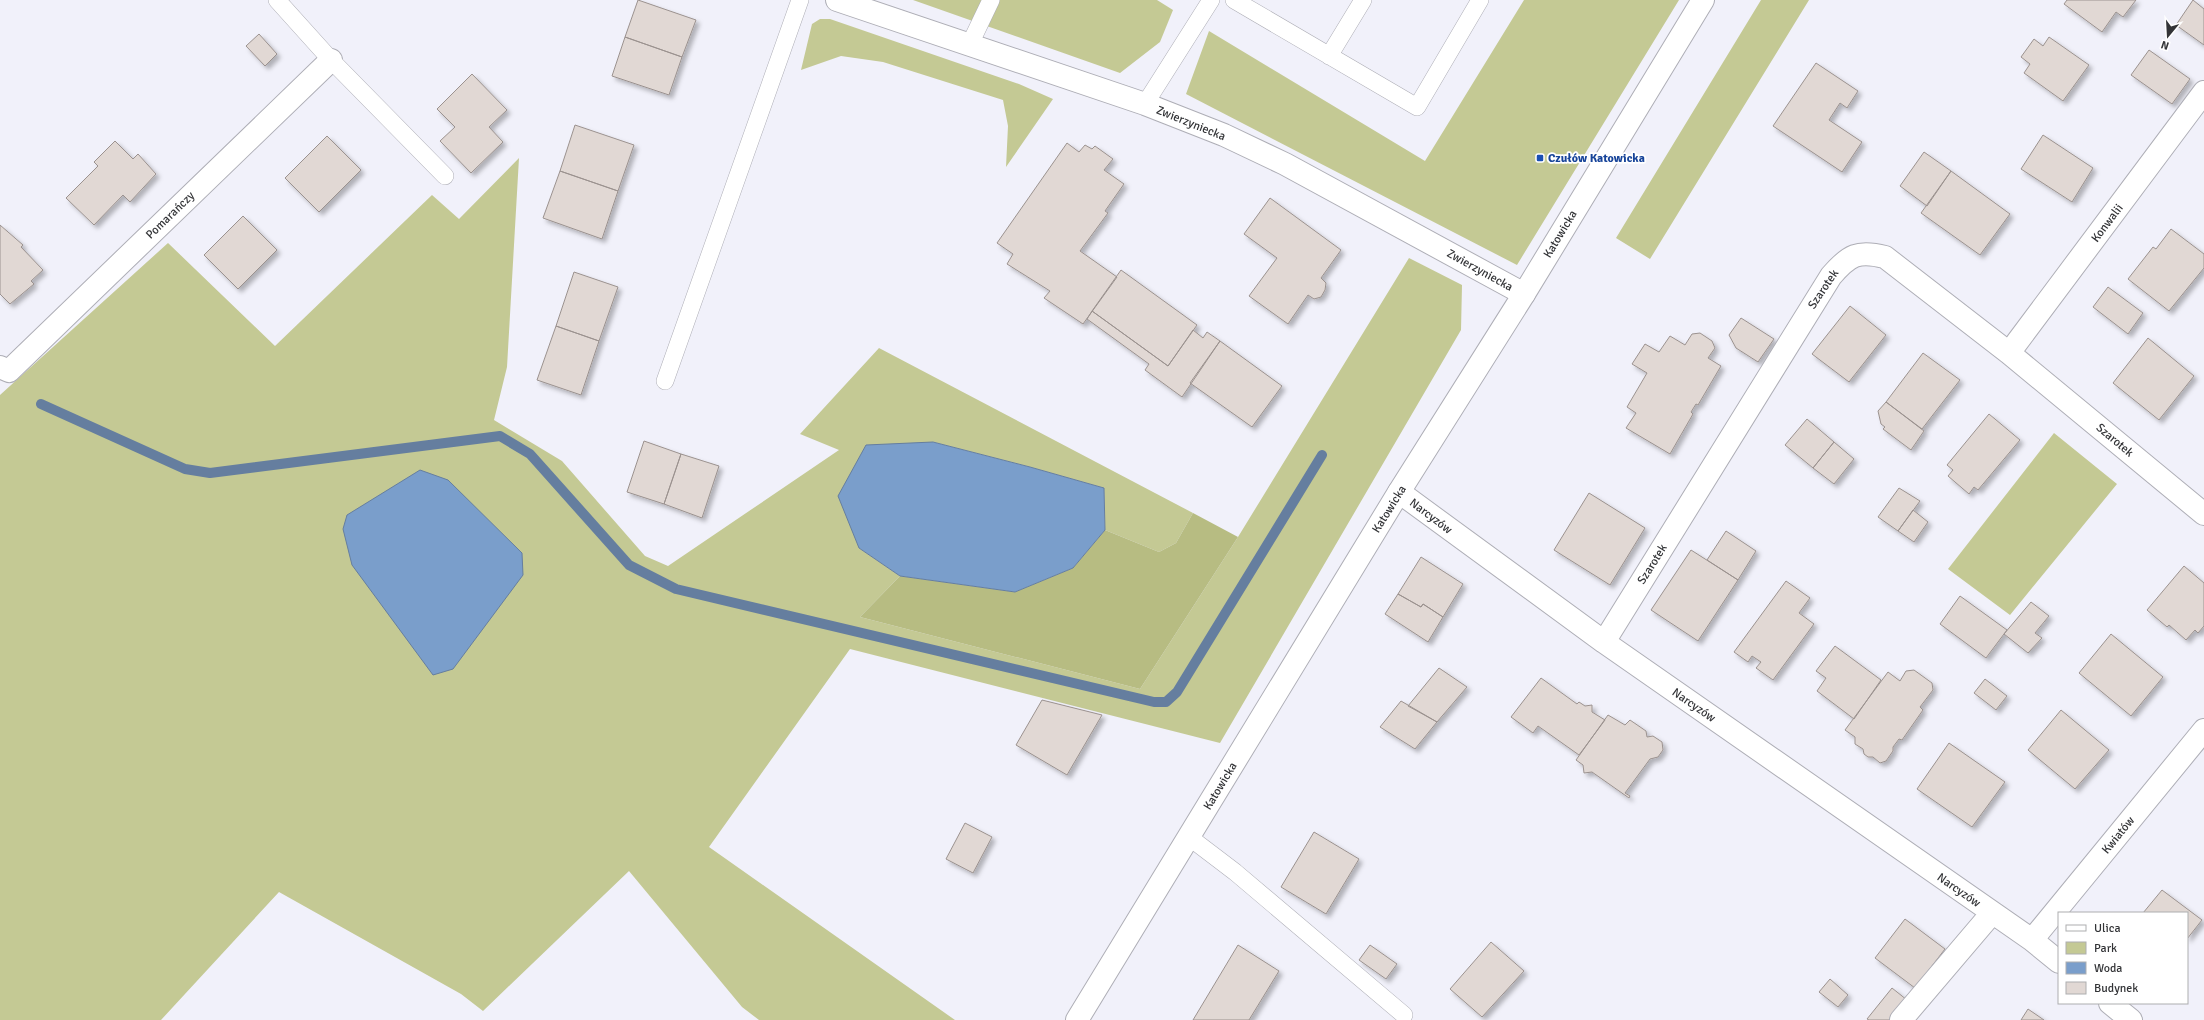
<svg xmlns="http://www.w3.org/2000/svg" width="2204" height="1020" font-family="Signika,sans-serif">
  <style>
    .green { fill: #c4c994 }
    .forest { fill: #b7bc82 }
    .water { fill: #7a9ecb; stroke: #657e9f }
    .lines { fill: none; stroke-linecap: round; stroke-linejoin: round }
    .stream { stroke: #657e9f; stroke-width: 10 }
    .building { fill: #e1d8d4; stroke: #9b928f; filter: url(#shadow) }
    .lane-casing { stroke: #aeaeb6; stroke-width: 18 }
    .street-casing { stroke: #aeaeb6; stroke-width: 24 }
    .secondary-casing { stroke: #aeaeb6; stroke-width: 24 }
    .lane { stroke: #fff; stroke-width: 17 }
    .street { stroke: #fff; stroke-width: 22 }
    .secondary { stroke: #fff; stroke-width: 22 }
    .transit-dot { fill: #1a4fb4; stroke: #fff; stroke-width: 1.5 }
    .labels { text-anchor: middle; stroke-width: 3.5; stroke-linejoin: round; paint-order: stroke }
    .street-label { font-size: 12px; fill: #333437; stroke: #fff }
    .transit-label { font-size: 12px; font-weight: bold; fill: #164399; stroke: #fff; text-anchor: start }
  </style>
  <defs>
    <filter id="shadow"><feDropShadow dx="3.5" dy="3.5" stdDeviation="2" flood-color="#0004"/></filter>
  </defs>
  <rect width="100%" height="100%" fill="#f1f1fa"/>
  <path class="green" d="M 913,0 L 1157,0 L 1173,10 L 1160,42 L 1120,73 Z
    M 1524,0 L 1679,0 L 1517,265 L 1186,94 L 1209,31 L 1425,161 Z
    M 1761,0 L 1809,0 L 1650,259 L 1616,238 Z
    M 820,19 L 830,19 L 1019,84 L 1053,99 L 1006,167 L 1008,126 L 1003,100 L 883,62 L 841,56 L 801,70 L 812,24 Z
    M 519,158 L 507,367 L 494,420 L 562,461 L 645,556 L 668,566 L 839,450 L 800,434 L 879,348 L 1193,513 L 1176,543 L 1159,552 L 1105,530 L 1104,488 L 1030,467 L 933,442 L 859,548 L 900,576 L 860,617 L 1140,689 L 1238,537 L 1409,258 L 1462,285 L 1461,330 L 1220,743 L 850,649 L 709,847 L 955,1020 L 759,1020 L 742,1007 L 629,871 L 483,1011 L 461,994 L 279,892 L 161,1020 L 0,1020 L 0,395 L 168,243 L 275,346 L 432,195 L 459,219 Z
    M 2054,433 L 2117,484 L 2010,615 L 1948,569 Z"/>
  <path class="forest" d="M 1193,513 L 1238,537 L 1140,689 L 860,617 L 900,576 L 1015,592 L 1073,568 L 1105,530 L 1159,552 L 1176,543 Z"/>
  <path class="water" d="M 933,442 L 1030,467 L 1104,488 L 1105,530 L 1073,568 L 1015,592 L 900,576 L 859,548 L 838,496 L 866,445 Z
    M 420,470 L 448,480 L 522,553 L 523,575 L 453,669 L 433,675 L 352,565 L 343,529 L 347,515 Z"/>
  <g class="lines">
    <path class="stream" d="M 41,404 L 185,469 L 210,473 L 500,436 L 530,454 L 629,565 L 676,589 L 1154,702 L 1166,702 L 1177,692 L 1322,455"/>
  </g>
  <path class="building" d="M 638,0 L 696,20 L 682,57 L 625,37 Z
    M 2067,0 L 2136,0 L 2123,17 L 2116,12 L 2102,32 L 2064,4 Z
    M 2193,0 L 2204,9 L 2204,45 L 2176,25 Z
    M 259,34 L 277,54 L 265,66 L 246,46 Z
    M 625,37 L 682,57 L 669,95 L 612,76 Z
    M 2049,37 L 2089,65 L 2063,101 L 2024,73 L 2030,64 L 2021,57 L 2034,39 L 2043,46 Z
    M 2149,50 L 2190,79 L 2172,104 L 2131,75 Z
    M 1816,63 L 1858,91 L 1847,108 L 1840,103 L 1829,120 L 1862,142 L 1842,172 L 1773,126 Z
    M 472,74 L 507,110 L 489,127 L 503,142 L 471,173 L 440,141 L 455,127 L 437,109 Z
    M 575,125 L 634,145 L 618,191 L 560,171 Z
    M 2043,135 L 2093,168 L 2072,202 L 2021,169 Z
    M 327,136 L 361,170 L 319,212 L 285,178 Z
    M 115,141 L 133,159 L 138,154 L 156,174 L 130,202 L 123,195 L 94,225 L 66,198 L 98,166 L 94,162 Z
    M 1067,143 L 1079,152 L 1085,145 L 1092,149 L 1095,146 L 1113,159 L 1104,170 L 1124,184 L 1105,211 L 1108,213 L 1080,251 L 1117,277 L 1083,324 L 1044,298 L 1050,291 L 1007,264 L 1013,254 L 997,243 Z
    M 1924,152 L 1951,171 L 1927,206 L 1900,186 Z
    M 560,171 L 618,191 L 602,239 L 543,218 Z
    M 1951,171 L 2010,214 L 1980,255 L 1921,213 Z
    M 1270,198 L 1341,250 L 1321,278 L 1326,283 L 1325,290 L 1321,297 L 1314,299 L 1308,295 L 1288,324 L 1249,296 L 1277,258 L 1244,234 Z
    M 243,216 L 277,250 L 238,289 L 204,255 Z
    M 0,225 L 23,245 L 21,247 L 43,270 L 31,281 L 34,284 L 10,304 L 0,294 Z
    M 2171,229 L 2204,254 L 2204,268 L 2169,311 L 2128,279 L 2153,247 L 2156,249 Z
    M 1121,270 L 1197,325 L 1168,366 L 1092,311 Z
    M 574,272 L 618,287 L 599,341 L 556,326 Z
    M 2108,287 L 2143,313 L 2128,334 L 2093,307 Z
    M 1850,306 L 1886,335 L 1849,382 L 1812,354 Z
    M 1092,311 L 1168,366 L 1193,330 L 1203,338 L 1207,332 L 1220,341 L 1182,397 L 1145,370 L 1149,364 L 1087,319 Z
    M 1741,318 L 1774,339 L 1758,362 L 1736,348 L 1729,335 Z
    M 556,326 L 599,341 L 581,395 L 537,380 Z
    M 1700,333 L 1712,341 L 1715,348 L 1708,358 L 1721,366 L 1698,405 L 1696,404 L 1691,412 L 1693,414 L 1670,454 L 1626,428 L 1636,413 L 1627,407 L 1647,373 L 1632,364 L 1645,344 L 1659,352 L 1670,336 L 1685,345 L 1692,334 Z
    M 2148,338 L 2194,376 L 2159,420 L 2113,383 Z
    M 1220,341 L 1282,386 L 1252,427 L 1190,383 Z
    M 1923,353 L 1960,380 L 1922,429 L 1886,402 Z
    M 1886,402 L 1924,431 L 1911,450 L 1883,429 L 1885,427 L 1881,424 L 1878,411 Z
    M 1989,414 L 2020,440 L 1978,490 L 1974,487 L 1969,494 L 1948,476 L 1953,470 L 1947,465 Z
    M 1807,419 L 1834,442 L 1813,468 L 1785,445 Z
    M 644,441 L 681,454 L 664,504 L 627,492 Z
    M 1834,442 L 1854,459 L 1834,484 L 1813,468 Z
    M 681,454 L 719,466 L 702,518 L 664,504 Z
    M 1899,488 L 1920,501 L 1898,531 L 1878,517 Z
    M 1589,493 L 1645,528 L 1610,585 L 1554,550 Z
    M 1913,510 L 1928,522 L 1914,542 L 1898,531 Z
    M 1726,531 L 1756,551 L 1738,580 L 1707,560 Z
    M 1691,550 L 1738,580 L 1698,641 L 1651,610 Z
    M 1421,557 L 1463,584 L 1443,617 L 1423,604 L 1421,607 L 1398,594 Z
    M 2184,566 L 2204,583 L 2204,626 L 2198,633 L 2195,630 L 2186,640 L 2169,625 L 2167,627 L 2147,610 Z
    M 1786,581 L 1810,598 L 1799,613 L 1814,624 L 1773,680 L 1756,668 L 1761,662 L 1752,656 L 1748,662 L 1734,652 Z
    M 1398,594 L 1421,607 L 1423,604 L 1443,617 L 1428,642 L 1385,614 Z
    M 1960,596 L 2007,630 L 1986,658 L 1940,624 Z
    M 2031,602 L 2049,616 L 2035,633 L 2042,638 L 2028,653 L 2004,634 Z
    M 2111,634 L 2163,677 L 2131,716 L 2079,673 Z
    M 1835,646 L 1881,680 L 1854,719 L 1817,691 L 1826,678 L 1816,671 Z
    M 1439,668 L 1467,687 L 1437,722 L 1408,706 Z
    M 1914,670 L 1932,683 L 1933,690 L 1920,707 L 1923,710 L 1902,740 L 1899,739 L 1893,747 L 1893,751 L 1886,761 L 1880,763 L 1873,757 L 1868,757 L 1864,754 L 1863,749 L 1855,744 L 1855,737 L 1845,730 L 1888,672 L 1900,681 L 1906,671 Z
    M 1541,678 L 1577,704 L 1579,702 L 1585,706 L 1592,705 L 1592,712 L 1605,720 L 1579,755 L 1538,726 L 1533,733 L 1511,717 Z
    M 1985,679 L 2007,696 L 1996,710 L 1974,693 Z
    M 1042,700 L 1102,715 L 1067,775 L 1016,745 Z
    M 1401,701 L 1437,722 L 1415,749 L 1380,727 Z
    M 2061,710 L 2109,750 L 2075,789 L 2028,750 Z
    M 1608,715 L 1625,725 L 1630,720 L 1646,731 L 1647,737 L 1653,736 L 1662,742 L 1663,750 L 1658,757 L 1650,759 L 1625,793 L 1630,796 L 1629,798 L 1592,772 L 1584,773 L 1583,765 L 1576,760 Z
    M 1949,743 L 2005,782 L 1972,827 L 1917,789 Z
    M 965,823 L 992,837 L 973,873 L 946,859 Z
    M 1314,832 L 1359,859 L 1326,914 L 1281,887 Z
    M 2162,890 L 2202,920 L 2187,939 L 2187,913 L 2143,913 Z
    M 1905,919 L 1945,949 L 1915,988 L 1875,958 Z
    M 1491,942 L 1524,971 L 1482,1017 L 1450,989 Z
    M 1238,945 L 1279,971 L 1249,1020 L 1193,1020 Z
    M 1370,945 L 1397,964 L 1386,979 L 1359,960 Z
    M 1830,979 L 1848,995 L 1838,1007 L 1819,992 Z
    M 1892,988 L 1907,1000 L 1891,1020 L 1869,1020 L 1867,1019 Z
    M 2028,1009 L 2044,1020 L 2021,1020 Z"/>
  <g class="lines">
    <g class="lane-casing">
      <path id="lane" d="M 277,0 L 331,60 L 445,176
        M 1234,0 L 1417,107 L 1480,0
        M 970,44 L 991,0
        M 1329,56 L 1363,0
        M 1145,104 L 1211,0
        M 665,381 L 800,0
        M 1189,837 L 1235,872 L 1404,1015"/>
    </g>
    <g class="street-casing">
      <path id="street" d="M 837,0 L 1145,104 L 1224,135 L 1285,164 L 1524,294
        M 2009,353 L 2204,92
        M 0,367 L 9,371 L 331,60
        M 1399,492 L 1604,642 L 2032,940 L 2059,962
        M 1604,642 L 1831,276 C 1849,255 1858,250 1885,257 L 2009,353 L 2204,514
        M 2032,940 L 2204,730
        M 2110,1003 L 2131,1020
        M 1901,1020 L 1992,913"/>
    </g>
    <g class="secondary-casing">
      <path id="secondary" d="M 1077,1020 L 1399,492 L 1524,294 L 1703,0"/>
    </g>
    <use href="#lane" class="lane"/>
    <use href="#street" class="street"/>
    <use href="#secondary" class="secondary"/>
  </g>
  <rect class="transit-dot" x="1536" y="154" width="8" height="8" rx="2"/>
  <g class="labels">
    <g class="street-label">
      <text transform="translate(1191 123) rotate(22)" y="4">Zwierzyniecka</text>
      <text transform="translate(170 215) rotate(-44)" y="4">Pomarańczy</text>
      <text transform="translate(2107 223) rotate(-53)" y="4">Konwalii</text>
      <text transform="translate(1560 234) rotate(-59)" y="4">Katowicka</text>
      <text transform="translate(1480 270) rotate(29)" y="4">Zwierzyniecka</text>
      <text transform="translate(1823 289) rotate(-56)" y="4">Szarotek</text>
      <text transform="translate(2115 440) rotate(40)" y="4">Szarotek</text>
      <text transform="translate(1389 509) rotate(-58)" y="4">Katowicka</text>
      <text transform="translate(1431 516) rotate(37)" y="4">Narcyzów</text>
      <text transform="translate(1652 564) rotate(-58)" y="4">Szarotek</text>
      <text transform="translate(1694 705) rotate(35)" y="4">Narcyzów</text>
      <text transform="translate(1220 786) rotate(-59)" y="4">Katowicka</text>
      <text transform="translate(2118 835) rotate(-51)" y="4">Kwiatów</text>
      <text transform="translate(1959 890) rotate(35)" y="4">Narcyzów</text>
    </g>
    <g class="transit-label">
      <text x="1548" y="162">Czułów Katowicka</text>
    </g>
  </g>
  <rect x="2058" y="912" width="130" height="92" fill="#ffffff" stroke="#adaeaf"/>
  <rect x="2066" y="925" width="20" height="6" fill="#ffffff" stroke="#adaeaf"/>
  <text x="2094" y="932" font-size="12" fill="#333437">Ulica</text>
  <rect x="2066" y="942" width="20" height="12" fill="#c4c994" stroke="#adaeaf"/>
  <text x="2094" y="952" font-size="12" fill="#333437">Park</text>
  <rect x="2066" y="962" width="20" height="12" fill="#7a9ecb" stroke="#adaeaf"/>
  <text x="2094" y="972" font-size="12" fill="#333437">Woda</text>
  <rect x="2066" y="982" width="20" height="12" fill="#e1d8d4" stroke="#adaeaf"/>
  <text x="2094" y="992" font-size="12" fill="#333437">Budynek</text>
  <g transform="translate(2168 36) rotate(198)" stroke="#ffffff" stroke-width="3" paint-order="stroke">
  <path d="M0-3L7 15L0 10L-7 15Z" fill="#333437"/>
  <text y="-6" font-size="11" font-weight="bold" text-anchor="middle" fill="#333437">N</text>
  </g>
</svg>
